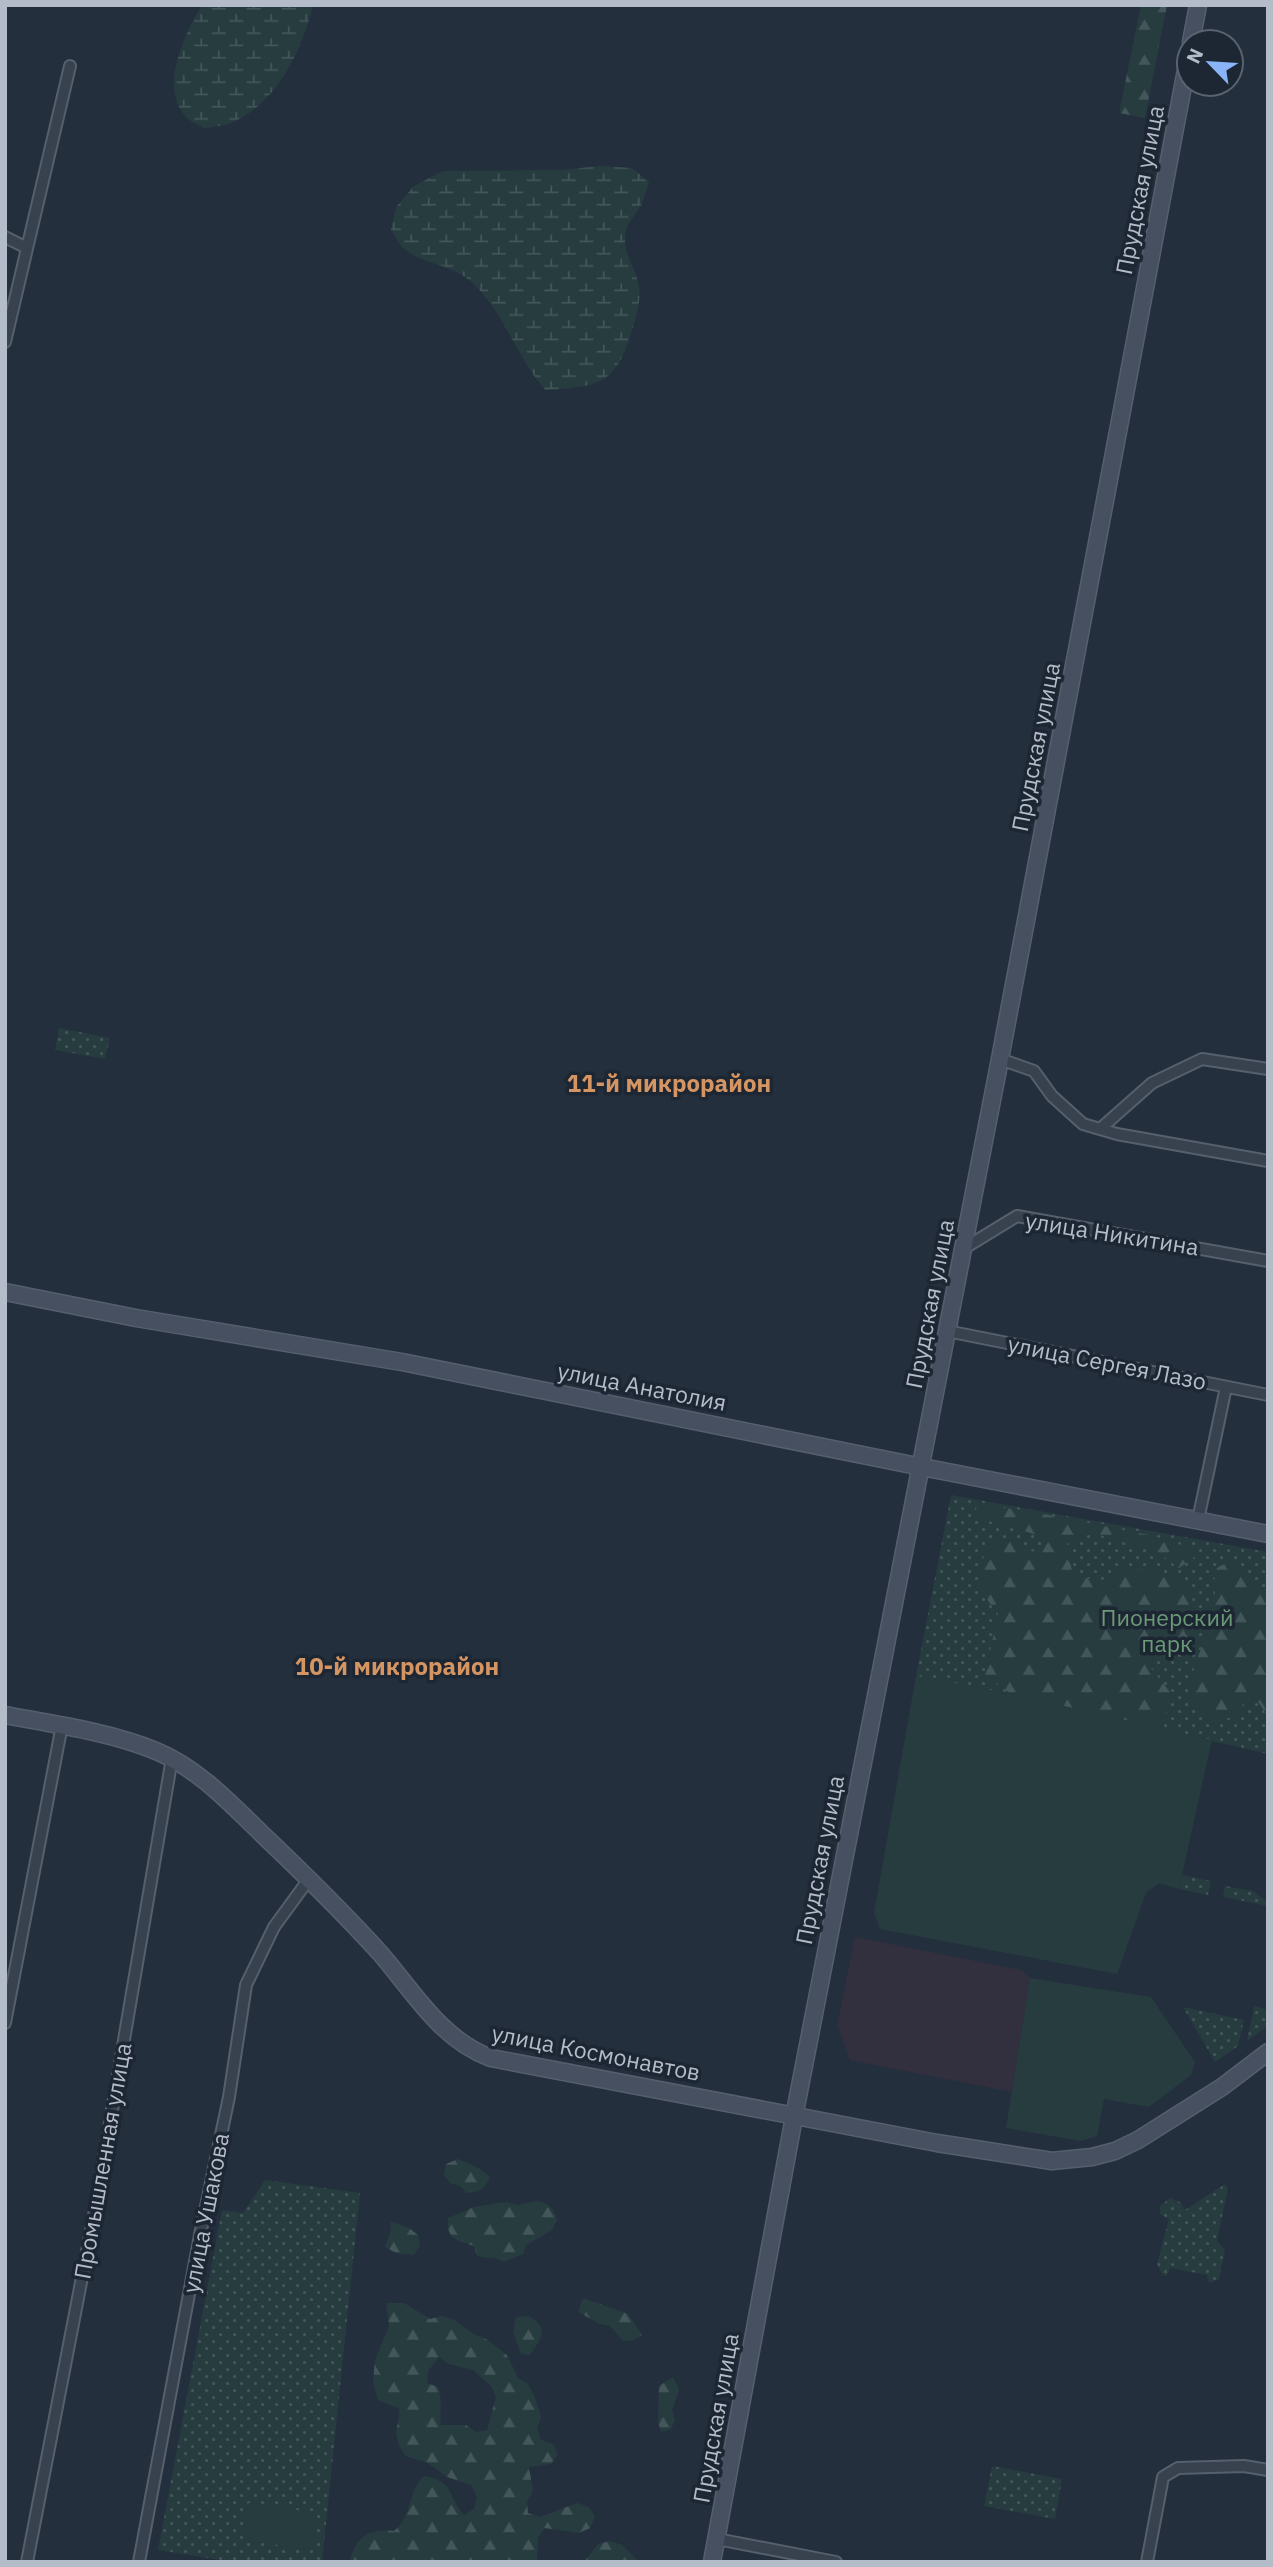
<svg xmlns="http://www.w3.org/2000/svg" width="1273" height="2567" font-family="'IBM Plex Sans',sans-serif">
  <style>
    .medical { fill: #32303f }
    .grass { fill: url(#grass-dots) }
    .forest { fill: url(#forest-firs); fill-rule: evenodd }
    .wetland { fill: url(#wetland-marsh) }
    .pitch { fill: #263c3f }
    .lines { fill: none; stroke-linecap: round; stroke-linejoin: round }
    .street-casing { stroke: #565f6c; stroke-width: 14 }
    .secondary-casing { stroke: #565f6c; stroke-width: 19 }
    .street { stroke: #38414e; stroke-width: 10 }
    .secondary { stroke: #465061; stroke-width: 16 }
    .labels { text-anchor: middle; stroke-width: 7; stroke-linejoin: round; paint-order: stroke }
    .street-label { font-size: 23px; fill: #b4bcc9; stroke: #1d2633 }
    .park-label { font-size: 23px; fill: #6b9a76; stroke: #1d2633 }
    .neighbourhood-label { font-size: 24px; font-weight: bold; fill: #d59563; stroke: #1d2633 }
  </style>
  <defs>
    <pattern id="grass-dots" width="8" height="8" patternUnits="userSpaceOnUse" patternTransform="scale(1.75)"><rect width="8" height="8" fill="#263c3f"/><path d="M2 2h.1M6 6h.1" fill="none" stroke="#435659" stroke-width="1.8" stroke-linecap="round"/></pattern>
    <pattern id="forest-firs" width="22" height="20" patternUnits="userSpaceOnUse" patternTransform="scale(1.75)"><rect width="22" height="20" fill="#263c3f"/><path d="M5 1l3.5 6h-7zM16 11l3.5 6h-7z" fill="#435659"/></pattern>
    <pattern id="wetland-marsh" width="20" height="14" patternUnits="userSpaceOnUse" patternTransform="scale(1.75)"><rect width="20" height="14" fill="#263c3f"/><path d="M1 5h8M5 5V1M11 12h8M15 12V8" fill="none" stroke="#435659"/></pattern>
  </defs>
  <rect width="100%" height="100%" fill="#242f3e"/>
  <path class="medical" d="M 855,1937 L 1021,1970 L 1030,1978 L 1012,2092 L 850,2060 L 837,2025 Z"/>
  <path class="grass" d="M 59,1028 L 110,1038 L 105,1059 L 55,1050 Z
    M 951,1495 L 1268,1552 L 1268,1754 L 1011,1694 L 916,1676 Z
    M 1182,1875 L 1211,1881 L 1208,1895 L 1179,1889 Z
    M 1225,1886 L 1253,1891 L 1268,1902 L 1268,1906 L 1223,1897 Z
    M 1254,2006 L 1268,2010 L 1268,2026 L 1247,2041 Z
    M 1183,2007 L 1244,2020 L 1238,2046 L 1215,2062 Z
    M 265,2180 L 360,2193 L 322,2562 L 233,2562 L 158,2550 L 222,2210 L 243,2213 Z
    M 1225,2184 L 1228,2188 L 1217,2241 L 1225,2250 L 1219,2279 L 1209,2283 L 1207,2275 L 1171,2268 L 1166,2276 L 1162,2274 L 1157,2264 L 1169,2219 L 1160,2214 L 1160,2206 L 1170,2198 L 1180,2202 L 1185,2210 Z
    M 992,2466 L 1062,2479 L 1055,2519 L 984,2506 Z"/>
  <path class="forest" d="M 1141,5 L 1167,5 L 1145,118 L 1119,113 Z
    M 976,1505 L 1023,1510 L 1154,1536 L 1196,1550 L 1195,1557 L 1179,1568 L 1151,1548 L 1117,1541 L 1088,1531 L 1067,1544 L 1073,1577 L 1102,1580 L 1119,1569 L 1151,1570 L 1187,1581 C 1196,1600 1195,1625 1184,1643 L 1155,1652 L 1151,1668 L 1170,1692 L 1167,1711 L 1156,1727 L 1011,1694 L 985,1675 L 998,1614 L 977,1586 L 986,1546 L 1005,1538 L 1036,1553 L 1045,1539 C 1023,1528 999,1527 977,1516 Z
    M 1230,1561 C 1249,1569 1252,1585 1268,1598 L 1268,1717 L 1259,1703 L 1247,1698 L 1235,1717 L 1214,1720 L 1191,1699 L 1192,1675 L 1205,1636 L 1207,1618 L 1216,1598 L 1213,1584 L 1217,1568 Z
    M 458,2159 L 479,2168 L 490,2177 C 485,2189 480,2192 467,2193 L 460,2186 L 450,2183 L 444,2175 L 446,2164 Z
    M 538,2201 C 549,2204 554,2208 557,2220 L 552,2230 L 526,2245 L 523,2254 L 504,2262 C 494,2256 487,2259 477,2256 L 474,2246 C 456,2240 446,2239 448,2218 L 474,2207 L 506,2202 L 517,2205 Z
    M 390,2221 L 409,2228 L 418,2235 L 420,2245 L 414,2255 L 396,2253 L 385,2247 L 391,2230 Z
    M 583,2298 L 628,2314 L 642,2335 L 633,2340 L 623,2341 L 610,2326 L 600,2324 L 578,2312 Z
    M 386,2303 L 404,2303 L 430,2319 L 442,2316 L 454,2320 L 474,2334 L 486,2339 L 507,2355 L 518,2378 L 528,2384 L 534,2395 L 541,2417 L 537,2429 L 541,2440 L 553,2444 L 558,2454 L 551,2464 L 529,2467 L 533,2491 L 527,2502 L 528,2513 L 540,2517 L 577,2503 L 589,2507 L 595,2517 L 590,2528 L 579,2533 L 544,2528 L 538,2538 L 537,2562 L 350,2562 C 354,2537 371,2527 394,2531 C 414,2515 406,2493 424,2476 C 456,2482 446,2495 464,2515 L 474,2509 L 477,2497 L 471,2485 L 447,2477 L 428,2463 L 406,2456 L 399,2446 L 396,2433 L 400,2409 L 378,2400 L 373,2382 L 375,2360 L 389,2326 ZM 439,2357 L 449,2364 L 473,2370 L 491,2386 L 496,2397 L 487,2430 L 476,2432 L 466,2425 L 441,2425 C 439,2411 443,2401 438,2387 L 427,2383 L 428,2371 Z
    M 528,2316 C 550,2328 542,2338 530,2355 L 521,2354 L 513,2332 L 516,2317 Z
    M 673,2377 L 679,2390 L 672,2410 L 675,2420 L 671,2429 L 661,2432 L 658,2422 L 659,2386 Z
    M 610,2541 L 622,2545 L 639,2562 L 584,2562 L 598,2544 Z"/>
  <path class="wetland" d="M 202,5 L 313,5 C 302,50 277,104 231,123 C 223,126 213,127 204,128 C 198,125 189,121 185,116 C 159,86 185,33 202,5 Z
    M 601,166 L 632,168 L 649,182 C 647,189 645,196 642,203 C 638,212 628,221 626,231 C 621,253 636,266 639,287 C 641,300 636,317 632,330 C 616,385 599,387 545,390 C 517,357 507,319 476,286 C 456,264 419,264 403,248 C 399,244 395,236 391,230 L 396,207 L 414,186 L 443,171 L 560,170 Z"/>
  <path class="pitch" d="M 916,1676 L 1011,1694 L 1212,1740 L 1179,1889 L 1159,1883 L 1146,1893 L 1117,1974 L 880,1929 L 874,1913 Z
    M 1030,1978 L 1151,1997 L 1195,2062 L 1191,2075 L 1149,2107 L 1104,2099 L 1097,2136 L 1081,2141 L 1006,2128 Z
    M 248,2503 L 317,2513 L 312,2550 L 243,2540 Z"/>
  <g class="lines">
    <g class="street-casing">
      <path id="street" d="M 5,237 L 27,248
        M 5,342 L 70,66
        M 1000,1059 L 1034,1071 L 1052,1096 L 1083,1124 L 1117,1134 L 1268,1161
        M 1100,1129 L 1152,1083 L 1202,1059 L 1268,1069
        M 963,1249 L 1017,1216 L 1268,1261
        M 947,1331 L 1268,1395
        M 1198,1520 L 1226,1387
        M 5,2023 L 62,1725
        M 717,2539 L 836,2562
        M 27,2562 L 95,2210 L 172,1758
        M 139,2562 L 200,2235 L 229,2097 L 246,1985 L 274,1927 L 309,1879
        M 1147,2562 L 1163,2477 L 1178,2468 L 1244,2466 L 1268,2470"/>
    </g>
    <g class="secondary-casing">
      <path id="secondary" d="M 1191,42 L 1198,5
        M 5,1292 L 136,1318 L 402,1362 L 922,1467 L 1268,1534
        M 5,1715 C 53,1724 111,1732 156,1751 C 197,1768 228,1801 260,1832 C 301,1871 342,1911 380,1953 C 413,1991 441,2040 491,2058 L 937,2143 L 1052,2161 L 1092,2157 L 1115,2151 L 1138,2140 L 1222,2087 L 1268,2052
        M 712,2562 L 794,2117 L 1000,1059 L 1189,54"/>
    </g>
    <use href="#street" class="street"/>
    <use href="#secondary" class="secondary"/>
  </g>
  <g class="labels">
    <g class="street-label">
      <text transform="translate(1140 190) rotate(-79)" y="8">Прудская улица</text>
      <text transform="translate(1036 747) rotate(-79)" y="8">Прудская улица</text>
      <text transform="translate(1112 1234) rotate(9)" y="8">улица Никитина</text>
      <text transform="translate(930 1304) rotate(-79)" y="8">Прудская улица</text>
      <text transform="translate(1107 1363) rotate(11)" y="8">улица Сергея Лазо</text>
      <text transform="translate(642 1387) rotate(11)" y="8">улица Анатолия</text>
      <text transform="translate(820 1860) rotate(-79)" y="8">Прудская улица</text>
      <text transform="translate(596 2053) rotate(11)" y="8">улица Космонавтов</text>
      <text transform="translate(103 2161) rotate(-80)" y="8">Промышленная улица</text>
      <text transform="translate(206 2213) rotate(-79)" y="8">улица Ушакова</text>
      <text transform="translate(716 2418) rotate(-80)" y="8">Прудская улица</text>
    </g>
    <g class="park-label">
      <text x="1167" y="1626">Пионерский<tspan x="1167" dy="26">парк</tspan></text>
    </g>
    <g class="neighbourhood-label">
      <text x="669" y="1092">11-й микрорайон</text>
      <text x="397" y="1675">10-й микрорайон</text>
    </g>
  </g>
  <rect width="1273" height="2567" fill="none" stroke="#b4bcc9" stroke-width="14"/>
  <g transform="translate(1210 63) rotate(295)"><circle r="33" fill="#1d2633" stroke="#59626f" stroke-width="2"/>
  <path d="M0-5L12 26L0 18L-12 26Z" fill="#8ab4f8"/>
  <text y="-10" font-size="19" font-weight="bold" text-anchor="middle" fill="#b4bcc9">N</text>
  </g>
</svg>
